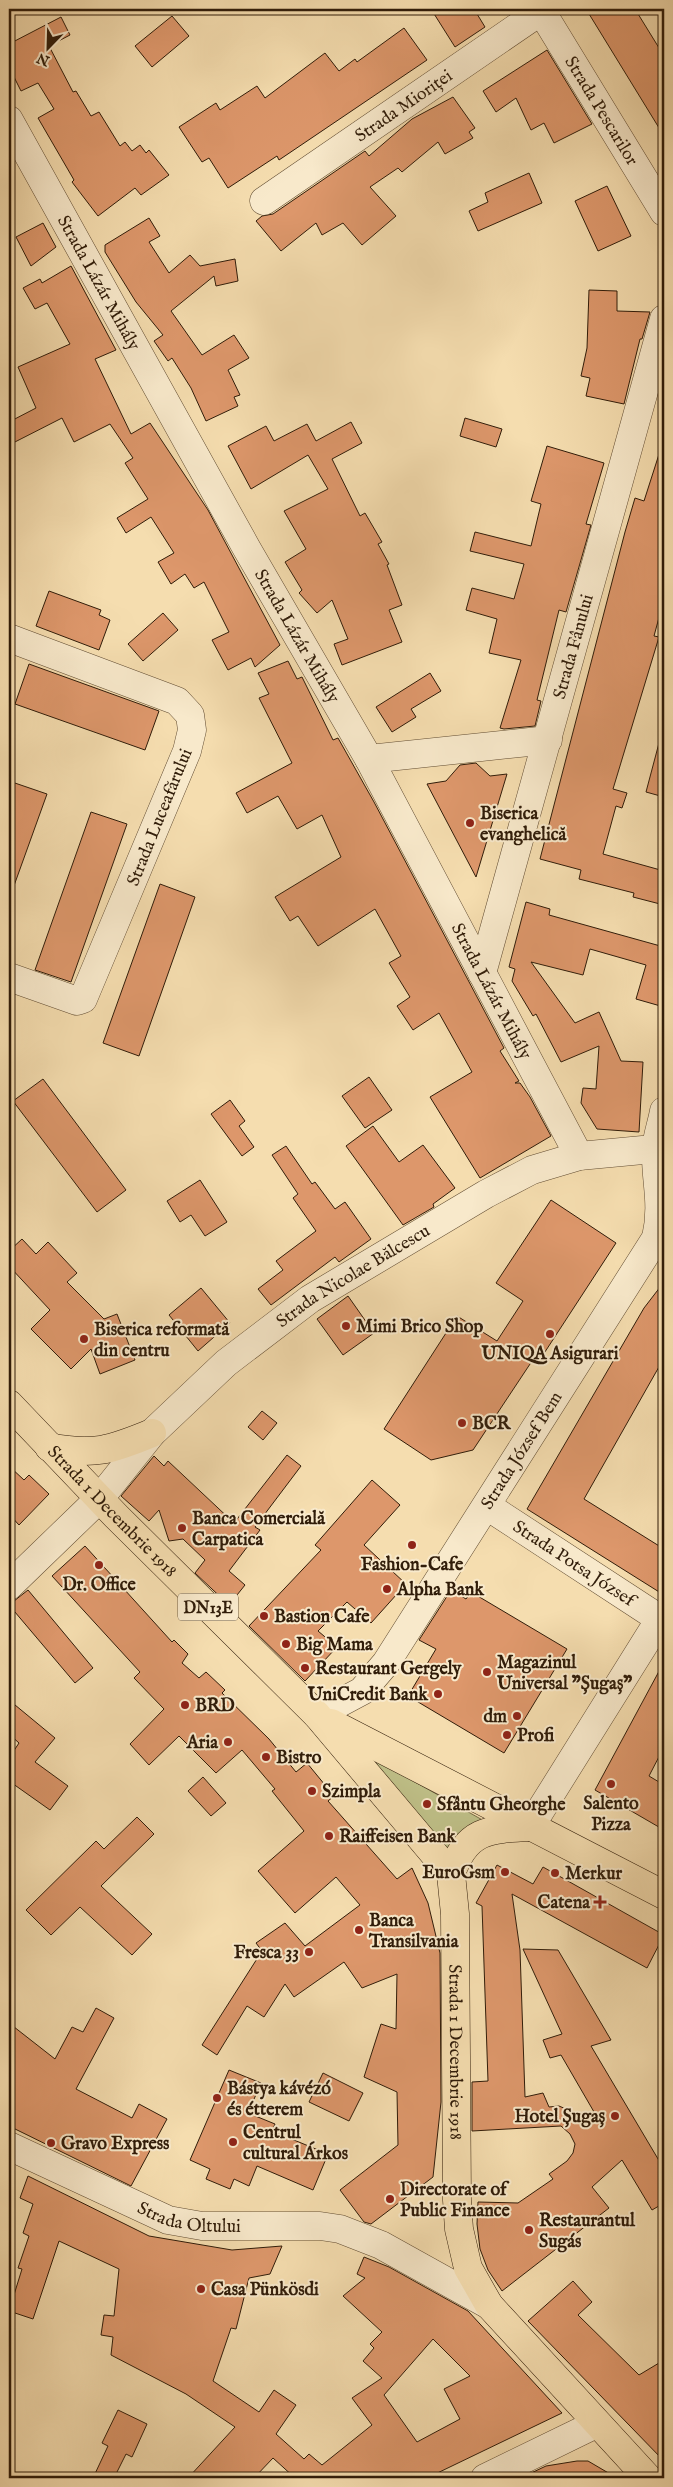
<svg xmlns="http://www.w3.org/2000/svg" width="673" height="2487" font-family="'IM FELL English',serif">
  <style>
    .green { fill: #bfc088; stroke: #786e48 }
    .building { fill: #dd976b; stroke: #301c09; fill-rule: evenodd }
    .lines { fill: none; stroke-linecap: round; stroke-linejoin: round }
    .minor-casing { stroke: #614c32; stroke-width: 29 }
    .major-casing { stroke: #301c09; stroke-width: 29 }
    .minor { stroke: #f8e9cb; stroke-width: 28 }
    .major { stroke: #f5ddaf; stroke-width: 28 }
    .poi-dot { fill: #8f2418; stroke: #f8e9cb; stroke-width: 2 }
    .labels { text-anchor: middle; stroke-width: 4; stroke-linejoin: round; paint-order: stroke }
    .shield { fill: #f8e9cb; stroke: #6c5a43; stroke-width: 1 }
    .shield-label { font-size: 16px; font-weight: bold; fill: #301c09 }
    .street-label { font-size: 18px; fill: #301c09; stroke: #f8e9cb }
    .poi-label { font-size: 18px; font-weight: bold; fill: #301c09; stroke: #f8e9cb; text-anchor: start }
  </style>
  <rect width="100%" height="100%" fill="#f5ddaf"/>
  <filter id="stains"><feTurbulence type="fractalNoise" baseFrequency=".004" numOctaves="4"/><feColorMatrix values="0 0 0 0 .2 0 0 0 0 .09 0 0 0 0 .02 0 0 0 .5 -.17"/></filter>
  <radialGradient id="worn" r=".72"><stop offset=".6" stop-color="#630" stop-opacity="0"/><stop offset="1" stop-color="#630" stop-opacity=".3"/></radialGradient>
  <path class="green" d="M 353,1747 L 486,1822 L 447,1857 Z"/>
  <path class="building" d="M 431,9 L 474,9 L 485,27 L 455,47 Z
    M 586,9 L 635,9 L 664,56 L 664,136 Z
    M 172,16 L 189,36 L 152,67 L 135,46 Z
    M 61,17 L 70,35 L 49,46 L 73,92 L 76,91 L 91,116 L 99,112 L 120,146 L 125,142 L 132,151 L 140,145 L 146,153 L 149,150 L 169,175 L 141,195 L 135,188 L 98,216 L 72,182 L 74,180 L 38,118 L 54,109 L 38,83 L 21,91 L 9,67 L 9,44 Z
    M 404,28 L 427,60 L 279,160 L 277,156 L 228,188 L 209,158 L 202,162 L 179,127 L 216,103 L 220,110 L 257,86 L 265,98 L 325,53 L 339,71 L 355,59 L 357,62 Z
    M 547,50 L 592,124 L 554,143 L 544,123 L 531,130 L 516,98 L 496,112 L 483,91 Z
    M 453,97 L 475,128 L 469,132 L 473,138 L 445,154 L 438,142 L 402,172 L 398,168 L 370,187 L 396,216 L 362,245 L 343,223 L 322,235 L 316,223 L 281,251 L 256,221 L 262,216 L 273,214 L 365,151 L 369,156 L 412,119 Z
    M 529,173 L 542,203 L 478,231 L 469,211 L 488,202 L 485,193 Z
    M 607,186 L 631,236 L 598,251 L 575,201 Z
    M 149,218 L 160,236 L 149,242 L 169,273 L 190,255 L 200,266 L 235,259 L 238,281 L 216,286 L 214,276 L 171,311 L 202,355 L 234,335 L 249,358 L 228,370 L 240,395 L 234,397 L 238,406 L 206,421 L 191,388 L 172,358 L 168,361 L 154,341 L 163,335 L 136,302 L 105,252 L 105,245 Z
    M 43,223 L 56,247 L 31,266 L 16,237 Z
    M 71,266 L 116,350 L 95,359 L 131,434 L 150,423 L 208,510 L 280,645 L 255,667 L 251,658 L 228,670 L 212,640 L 229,632 L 204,582 L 194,588 L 185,574 L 171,584 L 158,562 L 174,553 L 151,517 L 126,533 L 117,518 L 148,499 L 125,463 L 133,458 L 110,424 L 74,442 L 62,418 L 9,445 L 9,422 L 36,408 L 18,367 L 70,344 L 47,303 L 35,309 L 23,288 L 40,279 L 42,283 Z
    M 589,290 L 617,291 L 617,311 L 650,312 L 642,339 L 640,339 L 624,404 L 586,396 L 590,378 L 581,376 L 587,348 Z
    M 465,418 L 502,429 L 496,447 L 460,436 Z
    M 351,422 L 362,443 L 332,459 L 360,516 L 365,513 L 382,542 L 378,544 L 389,564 L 387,565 L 402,605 L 389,610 L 402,642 L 342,665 L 334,644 L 348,639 L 332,600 L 317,613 L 299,593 L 302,590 L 285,562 L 306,549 L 284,511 L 328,489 L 308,455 L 251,489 L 228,446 L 266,426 L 274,441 L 307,424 L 316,441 Z
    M 547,446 L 604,463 L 586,524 L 591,525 L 566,612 L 559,610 L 537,700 L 541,701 L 535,726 L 504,729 L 500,728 L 521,660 L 489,653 L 497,619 L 466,610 L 472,588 L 514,599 L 524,564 L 470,551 L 475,532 L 531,546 L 541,504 L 531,501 Z
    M 661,448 L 664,448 L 664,599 L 654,636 L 659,637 L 613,789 L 627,793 L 622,808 L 616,806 L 603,854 L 664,871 L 664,905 L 633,897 L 634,893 L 579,879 L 581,870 L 540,859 L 625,532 L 635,498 L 644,501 Z
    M 49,591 L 101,610 L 99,615 L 110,620 L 99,650 L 36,626 Z
    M 163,613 L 178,630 L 143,661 L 128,644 Z
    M 288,661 L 297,679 L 302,677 L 333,740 L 338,738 L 374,802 L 504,1048 L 500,1051 L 519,1081 L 515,1083 L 520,1083 L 530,1097 L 551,1136 L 480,1178 L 430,1097 L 472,1072 L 439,1013 L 413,1030 L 397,1006 L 410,997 L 389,963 L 401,956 L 375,909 L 318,946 L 298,916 L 290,921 L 275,897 L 341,857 L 322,815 L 297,829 L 278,796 L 247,813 L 236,793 L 292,763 L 259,698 L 269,694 L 258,673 Z
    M 29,664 L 159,711 L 145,750 L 15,704 Z
    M 430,673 L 441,691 L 411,709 L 416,717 L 392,732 L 376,707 Z
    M 659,743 L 664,744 L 664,797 L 646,792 Z
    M 476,763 L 490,776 L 507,774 L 476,877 L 427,784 L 446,781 L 460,765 Z
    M 9,781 L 47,794 L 11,894 L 9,894 Z
    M 91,812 L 127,824 L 71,982 L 35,970 Z
    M 160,884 L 195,897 L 139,1056 L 103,1043 Z
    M 526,902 L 550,909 L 549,915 L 664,947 L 664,1007 L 636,999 L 646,965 L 590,949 L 583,975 L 531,962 L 575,1023 L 599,1012 L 621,1061 L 643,1062 L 639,1132 L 597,1129 L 581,1103 L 583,1088 L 596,1089 L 599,1046 L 561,1062 L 536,1014 L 533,1016 L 512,981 L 515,969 L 509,967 Z
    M 369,1077 L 392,1110 L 365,1128 L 342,1096 Z
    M 43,1079 L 126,1190 L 97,1212 L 13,1101 Z
    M 230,1100 L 245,1121 L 239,1126 L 254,1147 L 242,1156 L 211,1114 Z
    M 373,1126 L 399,1162 L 423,1145 L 455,1188 L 433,1204 L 434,1207 L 403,1225 L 346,1146 Z
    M 286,1146 L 312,1184 L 315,1182 L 335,1209 L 345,1202 L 371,1239 L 339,1262 L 335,1257 L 271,1305 L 258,1289 L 283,1270 L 276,1261 L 316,1231 L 293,1198 L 298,1194 L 272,1155 Z
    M 200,1180 L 227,1222 L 205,1236 L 191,1215 L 180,1222 L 167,1201 Z
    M 551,1200 L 616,1243 L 541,1358 L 536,1355 L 473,1450 L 431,1460 L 384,1429 L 457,1316 L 497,1341 L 523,1301 L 496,1283 Z
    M 22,1239 L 36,1254 L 48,1242 L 77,1273 L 67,1282 L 104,1319 L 117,1314 L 135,1360 L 100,1374 L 91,1349 L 71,1369 L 31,1329 L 50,1310 L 9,1266 L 9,1251 Z
    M 664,1282 L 664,1358 L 584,1499 L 664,1549 L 664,1595 L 527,1509 L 644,1308 Z
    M 201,1288 L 230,1323 L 198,1351 L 169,1315 Z
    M 348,1296 L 374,1333 L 343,1355 L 317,1319 Z
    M 262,1411 L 277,1423 L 263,1440 L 248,1427 Z
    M 287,1455 L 301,1466 L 255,1527 L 260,1530 L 229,1571 L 245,1585 L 229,1605 L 195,1573 L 205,1560 L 183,1539 L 169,1541 L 159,1510 L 149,1521 L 121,1496 L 154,1456 L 164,1466 L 168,1461 L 234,1523 Z
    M 9,1466 L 24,1480 L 29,1475 L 49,1494 L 19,1525 L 9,1514 Z
    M 372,1480 L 400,1505 L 364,1545 L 406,1584 L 371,1623 L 347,1602 L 318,1631 L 337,1647 L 305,1681 L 249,1626 L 321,1550 L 315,1545 Z
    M 85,1546 L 172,1642 L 174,1640 L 188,1654 L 182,1663 L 199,1678 L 206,1672 L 225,1690 L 222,1693 L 269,1739 L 296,1772 L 307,1763 L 334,1796 L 328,1801 L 397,1879 L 412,1868 L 428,1903 L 440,1953 L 441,2102 L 433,2177 L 371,2224 L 364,2222 L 340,2190 L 398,2145 L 397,2092 L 364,2077 L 381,2024 L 396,2029 L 397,1974 L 362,1988 L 344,1962 L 294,1997 L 285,1984 L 264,2017 L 247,2006 L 217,2055 L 202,2045 L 262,1951 L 256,1943 L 285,1923 L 305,1946 L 360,1905 L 336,1877 L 295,1913 L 258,1871 L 304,1831 L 272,1791 L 275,1789 L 242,1750 L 216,1773 L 179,1736 L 149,1765 L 130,1744 L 164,1709 L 134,1678 L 140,1672 L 52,1576 Z
    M 28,1590 L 93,1668 L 75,1683 L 9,1605 Z
    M 451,1590 L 466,1599 L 471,1592 L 567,1649 L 504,1753 L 408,1696 L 436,1649 L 419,1640 Z
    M 664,1662 L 664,1747 L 649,1776 L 664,1785 L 664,1830 L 595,1790 Z
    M 9,1700 L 55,1738 L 35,1762 L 68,1786 L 50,1810 L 9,1781 L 9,1758 L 19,1743 L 9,1734 Z
    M 203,1777 L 226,1803 L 211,1816 L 188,1791 Z
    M 137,1817 L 154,1834 L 101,1886 L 152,1934 L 132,1955 L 80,1907 L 51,1935 L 26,1910 L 96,1841 L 104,1849 Z
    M 497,1865 L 533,1884 L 543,1867 L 664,1935 L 647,1968 L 512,1894 L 520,1950 L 525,2097 L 543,2093 L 549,2107 L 559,2106 L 601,2124 L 561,2055 L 550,2058 L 543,2040 L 562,2034 L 523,1949 L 558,1950 L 611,2040 L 591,2046 L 664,2169 L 664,2203 L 652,2210 L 622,2160 L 592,2187 L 609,2208 L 502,2291 L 488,2270 L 480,2249 L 477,2224 L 478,2202 L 518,2203 L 553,2179 L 549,2174 L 567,2161 L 573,2153 L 575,2144 L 570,2134 L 561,2126 L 472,2131 L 472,2082 L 488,2081 L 482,1906 L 476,1903 Z
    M 96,2008 L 114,2018 L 76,2089 L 132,2118 L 139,2104 L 167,2119 L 131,2186 L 9,2126 L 9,2023 L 55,2059 L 72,2027 L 83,2032 Z
    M 229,2070 L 261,2083 L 248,2113 L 275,2124 L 272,2131 L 328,2154 L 313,2190 L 257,2166 L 249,2186 L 234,2179 L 230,2189 L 206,2179 L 210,2169 L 190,2160 Z
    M 323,2073 L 363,2093 L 349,2121 L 309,2102 Z
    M 28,2176 L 149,2236 L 232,2250 L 282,2246 L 270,2274 L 249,2278 L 236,2329 L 231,2328 L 213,2381 L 259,2412 L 274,2390 L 296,2405 L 276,2434 L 304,2459 L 309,2454 L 322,2465 L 372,2425 L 352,2398 L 382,2378 L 363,2361 L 374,2348 L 370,2344 L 382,2332 L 343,2296 L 365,2278 L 357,2274 L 364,2257 L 389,2267 L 468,2311 L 562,2413 L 427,2478 L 295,2478 L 273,2458 L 254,2478 L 188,2478 L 235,2427 L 186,2394 L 111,2355 L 113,2337 L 101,2335 L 104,2315 L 114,2316 L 119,2269 L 59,2241 L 33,2319 L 9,2311 L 22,2269 L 18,2268 L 29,2236 L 23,2233 L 33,2204 L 20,2198 ZM 433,2339 L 470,2376 L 444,2389 L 460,2419 L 417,2442 L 384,2395 Z
    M 573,2281 L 592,2302 L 578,2315 L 639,2375 L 664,2360 L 664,2461 L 528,2321 Z
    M 118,2410 L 147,2424 L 132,2457 L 126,2454 L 114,2478 L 93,2478 L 108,2446 L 102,2443 Z
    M 577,2461 L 588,2461 L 617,2478 L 528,2478 L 527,2475 L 546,2466 Z"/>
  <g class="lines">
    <g class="minor-casing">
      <g id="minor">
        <path id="s1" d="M 540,9 L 664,212"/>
        <path id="s2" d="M 9,120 L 247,549 L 369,759 L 579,1156"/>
        <path id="s3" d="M 264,201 L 541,11"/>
        <path d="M 9,638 L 177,701 L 190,715 L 192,730 L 187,751 L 83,999 L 77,1001 L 9,977"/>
        <path d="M 369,759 L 548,740"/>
        <path id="s4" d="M 482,973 L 664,319"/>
        <path id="s5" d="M 487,1506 L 660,1619 L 530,1827"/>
        <path id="s6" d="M 9,1586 L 100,1498 L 152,1433 L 226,1363 L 310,1299 L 486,1194 L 532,1170 L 579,1156 L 664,1148"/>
        <path id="s7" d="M 317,1715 L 362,1691 L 386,1663 L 656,1238 C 664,1202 655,1182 656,1149 C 657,1136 662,1123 664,1111"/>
        <path id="s8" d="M 9,2146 L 168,2220 L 202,2226 L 320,2226 L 340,2229 L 381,2245 L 489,2305"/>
        <path d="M 485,2478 L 596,2424"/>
      </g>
    </g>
    <g class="major-casing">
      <g id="major">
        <path id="s9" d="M 9,1404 L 116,1516 L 317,1715 L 451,1874 L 455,1914 L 457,2200 L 459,2229 L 468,2268 L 489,2305 L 648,2478"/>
        <path d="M 49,1447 C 93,1456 111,1450 152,1433"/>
        <path d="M 331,1723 L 664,1895"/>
        <path d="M 451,1874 C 466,1830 488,1829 530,1827"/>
      </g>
    </g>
    <use href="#minor" class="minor"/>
    <use href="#major" class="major"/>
  </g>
  <g class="poi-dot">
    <circle cx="470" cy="823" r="5"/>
    <circle cx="346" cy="1326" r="5"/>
    <circle cx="550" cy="1334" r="5"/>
    <circle cx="84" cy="1339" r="5"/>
    <circle cx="462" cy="1423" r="5"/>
    <circle cx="182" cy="1528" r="5"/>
    <circle cx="412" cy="1545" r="5"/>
    <circle cx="99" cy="1565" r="5"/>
    <circle cx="387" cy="1589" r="5"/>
    <circle cx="264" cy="1616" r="5"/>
    <circle cx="286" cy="1644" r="5"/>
    <circle cx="305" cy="1668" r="5"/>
    <circle cx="487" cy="1672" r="5"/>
    <circle cx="438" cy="1694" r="5"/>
    <circle cx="185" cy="1705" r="5"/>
    <circle cx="517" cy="1716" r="5"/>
    <circle cx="507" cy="1735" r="5"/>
    <circle cx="228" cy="1742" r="5"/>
    <circle cx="266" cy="1757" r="5"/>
    <circle cx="611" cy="1784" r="5"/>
    <circle cx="312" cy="1791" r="5"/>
    <circle cx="427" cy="1804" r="5"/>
    <circle cx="329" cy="1836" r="5"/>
    <circle cx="505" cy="1872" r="5"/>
    <circle cx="555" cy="1873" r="5"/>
    <path d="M597.5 1894.5h5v5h5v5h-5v5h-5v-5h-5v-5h5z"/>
    <circle cx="359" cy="1930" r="5"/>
    <circle cx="309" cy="1952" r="5"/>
    <circle cx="217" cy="2098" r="5"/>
    <circle cx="615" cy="2116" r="5"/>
    <circle cx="233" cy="2142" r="5"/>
    <circle cx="51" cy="2143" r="5"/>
    <circle cx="390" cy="2199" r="5"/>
    <circle cx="529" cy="2230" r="5"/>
    <circle cx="201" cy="2289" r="5"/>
  </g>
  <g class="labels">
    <rect class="shield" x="178" y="1593.5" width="60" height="27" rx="4"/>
    <g class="shield-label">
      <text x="208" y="1613">DN13E</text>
    </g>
    <g class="street-label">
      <text dy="6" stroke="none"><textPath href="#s3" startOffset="169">Strada Mioriței</textPath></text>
      <text dy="6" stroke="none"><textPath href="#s1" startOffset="119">Strada Pescarilor</textPath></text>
      <text dy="6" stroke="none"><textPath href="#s2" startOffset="186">Strada Lázár Mihály</textPath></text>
      <text dy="6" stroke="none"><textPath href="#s2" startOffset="591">Strada Lázár Mihály</textPath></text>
      <text dy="6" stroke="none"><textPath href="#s4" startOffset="339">Strada Fânului</textPath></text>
      <text transform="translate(159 817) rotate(-68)" y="6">Strada Luceafărului</text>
      <text dy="6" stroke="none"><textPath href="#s2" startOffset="996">Strada Lázár Mihály</textPath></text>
      <text dy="6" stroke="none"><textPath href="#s6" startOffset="466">Strada Nicolae Bălcescu</textPath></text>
      <text dy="6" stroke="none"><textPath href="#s7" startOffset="340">Strada József Bem</textPath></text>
      <text dy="6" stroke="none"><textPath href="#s9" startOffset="149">Strada 1 Decembrie 1918</textPath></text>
      <text dy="6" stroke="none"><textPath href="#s5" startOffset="104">Strada Potsa József</textPath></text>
      <text dy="6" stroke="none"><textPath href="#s9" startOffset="824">Strada 1 Decembrie 1918</textPath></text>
      <text dy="6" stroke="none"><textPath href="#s8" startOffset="196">Strada Oltului</textPath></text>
    </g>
    <g class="poi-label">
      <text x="480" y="819">Biserica<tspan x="480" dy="21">evanghelică</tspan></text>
      <text x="356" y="1332">Mimi Brico Shop</text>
      <text x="94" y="1335">Biserica reformată<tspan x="94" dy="21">din centru</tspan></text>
      <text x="550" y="1359" text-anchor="middle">UNIQA Asigurari</text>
      <text x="472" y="1429">BCR</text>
      <text x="192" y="1524">Banca Comercială<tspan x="192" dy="21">Carpatica</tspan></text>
      <text x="412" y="1570" text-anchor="middle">Fashion-Cafe</text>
      <text x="99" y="1590" text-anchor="middle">Dr. Office</text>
      <text x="397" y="1595">Alpha Bank</text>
      <text x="274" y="1622">Bastion Cafe</text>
      <text x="296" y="1650">Big Mama</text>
      <text x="497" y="1668">Magazinul<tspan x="497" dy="21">Universal "Șugaș"</tspan></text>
      <text x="315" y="1674">Restaurant Gergely</text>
      <text x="428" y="1700" text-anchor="end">UniCredit Bank</text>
      <text x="195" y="1711">BRD</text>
      <text x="507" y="1722" text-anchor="end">dm</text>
      <text x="517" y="1741">Profi</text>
      <text x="218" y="1748" text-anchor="end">Aria</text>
      <text x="276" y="1763">Bistro</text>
      <text x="322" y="1797">Szimpla</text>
      <text x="611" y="1809" text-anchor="middle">Salento<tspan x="611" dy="21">Pizza</tspan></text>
      <text x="437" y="1810">Sfântu Gheorghe</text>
      <text x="339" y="1842">Raiffeisen Bank</text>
      <text x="495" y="1878" text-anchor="end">EuroGsm</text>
      <text x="565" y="1879">Merkur</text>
      <text x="590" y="1908" text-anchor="end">Catena</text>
      <text x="369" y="1926">Banca<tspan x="369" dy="21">Transilvania</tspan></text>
      <text x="299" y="1958" text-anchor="end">Fresca 33</text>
      <text x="227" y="2094">Bástya kávézó<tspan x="227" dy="21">és étterem</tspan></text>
      <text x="605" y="2122" text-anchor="end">Hotel Șugaș</text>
      <text x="243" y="2138">Centrul<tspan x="243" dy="21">cultural Árkos</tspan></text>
      <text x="61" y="2149">Gravo Express</text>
      <text x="400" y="2195">Directorate of<tspan x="400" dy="21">Public Finance</tspan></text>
      <text x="539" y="2226">Restaurantul<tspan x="539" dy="21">Sugás</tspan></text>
      <text x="211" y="2295">Casa Pünkösdi</text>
    </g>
  </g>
  <rect width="673" height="2487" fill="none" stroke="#f5ddaf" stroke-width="30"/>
  <rect x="10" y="10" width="653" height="2467" fill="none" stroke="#301c09" stroke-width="2.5"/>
  <rect x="15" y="15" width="643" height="2457" fill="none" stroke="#301c09"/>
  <g transform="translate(48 48) rotate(203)" stroke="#f8e9cb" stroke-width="4" paint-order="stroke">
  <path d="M0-4L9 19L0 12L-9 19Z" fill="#301c09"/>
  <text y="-8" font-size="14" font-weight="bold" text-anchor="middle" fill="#301c09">N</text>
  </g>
  <rect width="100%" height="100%" filter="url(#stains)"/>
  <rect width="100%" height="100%" fill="url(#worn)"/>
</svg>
